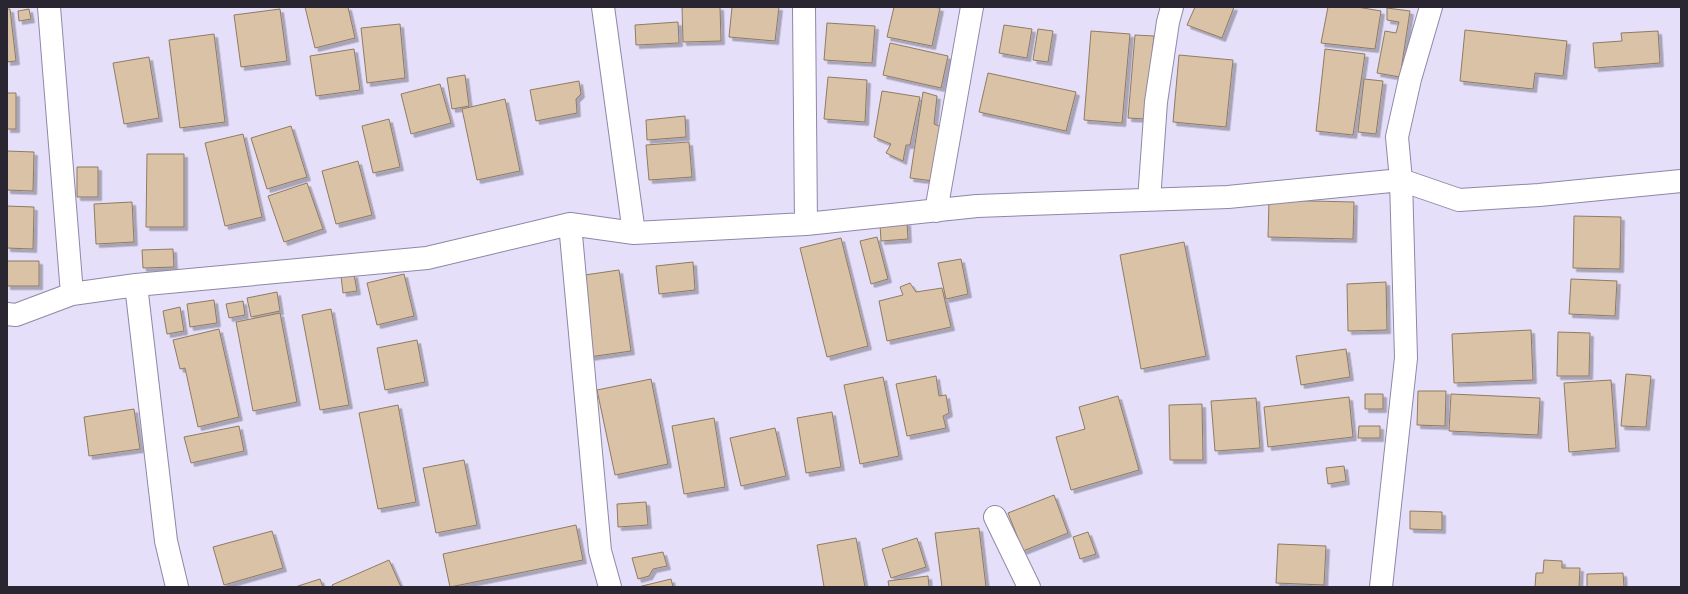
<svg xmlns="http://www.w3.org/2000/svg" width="1688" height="594" font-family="Inter,sans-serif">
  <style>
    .building { fill: #d9c2a6; stroke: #907b61; filter: url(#shadow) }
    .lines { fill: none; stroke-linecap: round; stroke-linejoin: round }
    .street-casing { stroke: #8f87a6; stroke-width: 24 }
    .street { stroke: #fff; stroke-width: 22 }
  </style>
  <defs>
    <filter id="shadow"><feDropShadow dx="3.5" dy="3.5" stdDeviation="0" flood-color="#0004"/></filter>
  </defs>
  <rect width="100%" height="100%" fill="#e5dffa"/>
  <path class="building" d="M 305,7 L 348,7 L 355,38 L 315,48 Z
    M 682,7 L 720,7 L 721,41 L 683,42 Z
    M 732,7 L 779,7 L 775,41 L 729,37 Z
    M 894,7 L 933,7 L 940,8 L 932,46 L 887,37 Z
    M 1195,7 L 1234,7 L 1222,38 L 1187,25 Z
    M 1328,7 L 1357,7 L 1381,11 L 1375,49 L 1321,43 Z
    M 1387,8 L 1410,11 L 1400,77 L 1377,73 L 1385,31 L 1396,33 L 1399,22 L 1387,20 Z
    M 7,9 L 10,9 L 16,61 L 7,62 Z
    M 29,9 L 31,19 L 19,21 L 18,11 Z
    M 280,9 L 287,61 L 241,67 L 234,15 Z
    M 678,22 L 679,43 L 636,45 L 635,25 Z
    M 827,23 L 875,26 L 872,63 L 824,60 Z
    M 400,24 L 405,78 L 367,83 L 361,28 Z
    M 1004,25 L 1032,29 L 1027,58 L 999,53 Z
    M 1038,29 L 1053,31 L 1048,62 L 1033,60 Z
    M 1465,30 L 1567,41 L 1563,76 L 1535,73 L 1533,89 L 1460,81 Z
    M 1091,31 L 1130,34 L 1122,123 L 1084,120 Z
    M 1658,31 L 1660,63 L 1595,68 L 1593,43 L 1622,41 L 1621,33 Z
    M 214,34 L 225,122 L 180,128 L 169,40 Z
    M 1135,35 L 1154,36 L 1146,119 L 1128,118 Z
    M 890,43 L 948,56 L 941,88 L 883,75 Z
    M 354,49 L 360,90 L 316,96 L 310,56 Z
    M 1325,49 L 1365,54 L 1353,135 L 1316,131 Z
    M 1179,55 L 1233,60 L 1226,127 L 1173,122 Z
    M 149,57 L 159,118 L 124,124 L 113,63 Z
    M 988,73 L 1076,92 L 1066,131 L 979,112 Z
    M 465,75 L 469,106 L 452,109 L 447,78 Z
    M 828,77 L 867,80 L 865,122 L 824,119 Z
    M 1364,79 L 1383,81 L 1376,134 L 1358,132 Z
    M 579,81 L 581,94 L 576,99 L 577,113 L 536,121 L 530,90 Z
    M 440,84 L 451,123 L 411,134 L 401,94 Z
    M 882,91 L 920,97 L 910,145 L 906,145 L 903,161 L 886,153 L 891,144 L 874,137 Z
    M 923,92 L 937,96 L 934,124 L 941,127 L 934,181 L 910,178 Z
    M 7,93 L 16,93 L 16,129 L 7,129 Z
    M 505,99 L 520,171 L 477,180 L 462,109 Z
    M 685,116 L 686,137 L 647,140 L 646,120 Z
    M 389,119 L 400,167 L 373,173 L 362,126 Z
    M 291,126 L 307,177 L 267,189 L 251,138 Z
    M 243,134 L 262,217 L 225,226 L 205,143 Z
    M 689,142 L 692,177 L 649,180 L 646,145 Z
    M 7,151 L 34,152 L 33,191 L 7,190 Z
    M 147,154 L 184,154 L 184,227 L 146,227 Z
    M 358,161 L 372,215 L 336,224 L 322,171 Z
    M 77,167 L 98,167 L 98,197 L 77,197 Z
    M 307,183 L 323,229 L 284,242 L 268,196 Z
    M 1269,200 L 1354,202 L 1353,239 L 1268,237 Z
    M 132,202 L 134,242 L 96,244 L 94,204 Z
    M 7,206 L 34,207 L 33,249 L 7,248 Z
    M 1574,216 L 1621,217 L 1620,269 L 1573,268 Z
    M 907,222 L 908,239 L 881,241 L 880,224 Z
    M 877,237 L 888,279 L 871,284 L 860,241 Z
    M 841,238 L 868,346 L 827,357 L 800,248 Z
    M 1184,242 L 1206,356 L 1141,369 L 1120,255 Z
    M 173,249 L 174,267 L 143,268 L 142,250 Z
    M 961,259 L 968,294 L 946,299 L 938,263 Z
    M 7,261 L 39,261 L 39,286 L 7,286 Z
    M 693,262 L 695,290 L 659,294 L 656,266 Z
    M 619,270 L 631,351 L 589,357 L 578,276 Z
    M 354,274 L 357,291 L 343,293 L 341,276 Z
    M 404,274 L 414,316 L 377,325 L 367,283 Z
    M 1571,279 L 1617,281 L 1615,316 L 1569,314 Z
    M 1386,282 L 1387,330 L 1348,331 L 1347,284 Z
    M 910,283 L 916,292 L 942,288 L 951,327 L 887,341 L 879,301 L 903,295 L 900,287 Z
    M 277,292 L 280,311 L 251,317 L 247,298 Z
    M 214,300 L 217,323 L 190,327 L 187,304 Z
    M 243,301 L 245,315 L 229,318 L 226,304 Z
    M 180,307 L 184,331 L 167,334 L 163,311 Z
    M 331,309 L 349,405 L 320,410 L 302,315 Z
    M 280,313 L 297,402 L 253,411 L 236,322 Z
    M 219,329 L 239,417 L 198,427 L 185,368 L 180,369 L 173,340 Z
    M 1531,330 L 1533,380 L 1454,383 L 1452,334 Z
    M 1558,332 L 1590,333 L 1589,376 L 1557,376 Z
    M 417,340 L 425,382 L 385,390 L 377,348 Z
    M 1346,349 L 1350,377 L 1301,385 L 1296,356 Z
    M 1626,374 L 1651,376 L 1646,427 L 1621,426 Z
    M 936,376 L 939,396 L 946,395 L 949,413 L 943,416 L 946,428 L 907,436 L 896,384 Z
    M 883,377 L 899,456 L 860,464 L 844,385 Z
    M 651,379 L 668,464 L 615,475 L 597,390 Z
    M 1611,380 L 1616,448 L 1569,452 L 1564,383 Z
    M 1418,391 L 1446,391 L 1445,426 L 1417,425 Z
    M 1365,394 L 1383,394 L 1383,409 L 1365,409 Z
    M 1451,394 L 1540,398 L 1538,435 L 1449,431 Z
    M 1118,396 L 1139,470 L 1071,490 L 1056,437 L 1085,429 L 1079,407 Z
    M 1349,397 L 1353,437 L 1268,447 L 1264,407 Z
    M 1256,398 L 1260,448 L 1215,451 L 1211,401 Z
    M 1202,404 L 1203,460 L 1170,460 L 1169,405 Z
    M 398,405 L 416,502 L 378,509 L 359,413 Z
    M 134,409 L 140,449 L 89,456 L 84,417 Z
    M 832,412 L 841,467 L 806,473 L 797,418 Z
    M 714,418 L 725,487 L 684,494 L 672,426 Z
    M 239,426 L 244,451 L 191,463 L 184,437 Z
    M 1359,426 L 1380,426 L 1380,438 L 1358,438 Z
    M 775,428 L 786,476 L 741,486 L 730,438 Z
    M 464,460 L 477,525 L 436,533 L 423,468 Z
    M 1344,466 L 1346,481 L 1328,484 L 1326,468 Z
    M 1054,495 L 1068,533 L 1023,551 L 1008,513 Z
    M 646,502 L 648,525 L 618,527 L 617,504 Z
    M 1410,511 L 1442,512 L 1442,530 L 1410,529 Z
    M 576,525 L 583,560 L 450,587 L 443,554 Z
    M 979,528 L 986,587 L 942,587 L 935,533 Z
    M 272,531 L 283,568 L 224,585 L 213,547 Z
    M 1088,532 L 1096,554 L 1080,559 L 1073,537 Z
    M 856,538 L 865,587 L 824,587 L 817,545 Z
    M 917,538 L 926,567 L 891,578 L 882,549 Z
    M 1278,544 L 1326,546 L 1324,585 L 1276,583 Z
    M 663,552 L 667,566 L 653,569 L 649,576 L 638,579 L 632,558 Z
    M 389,560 L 401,587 L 333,587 L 332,585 Z
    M 1544,560 L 1562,561 L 1562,568 L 1580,568 L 1579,587 L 1535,587 L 1536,573 L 1543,573 Z
    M 1623,573 L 1624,587 L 1587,587 L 1587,574 Z
    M 928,576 L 929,587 L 889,587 L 888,581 Z
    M 320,579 L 323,587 L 295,587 Z
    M 671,579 L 673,587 L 638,587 Z"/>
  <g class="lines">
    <g class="street-casing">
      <path id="street" d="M 49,7 L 72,294
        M 603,7 L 634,233
        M 804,7 L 806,224
        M 1149,200 L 1156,102 L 1168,22 L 1172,7
        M 936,211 L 972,7
        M 570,224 L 600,551 L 610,587
        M 136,285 L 166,541 L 177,587
        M 7,314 L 16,315 L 72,294 L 136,285 L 427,258 L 570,224 L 634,233 L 806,224 L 977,206 L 1228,197 L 1401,180 L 1459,200 L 1539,195 L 1681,181
        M 995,517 L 1029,587
        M 1381,587 L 1406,358 L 1401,180 L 1397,137 L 1410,79 L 1431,7"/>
    </g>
    <use href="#street" class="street"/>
  </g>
  <rect width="1688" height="594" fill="none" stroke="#292632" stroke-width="16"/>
</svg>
